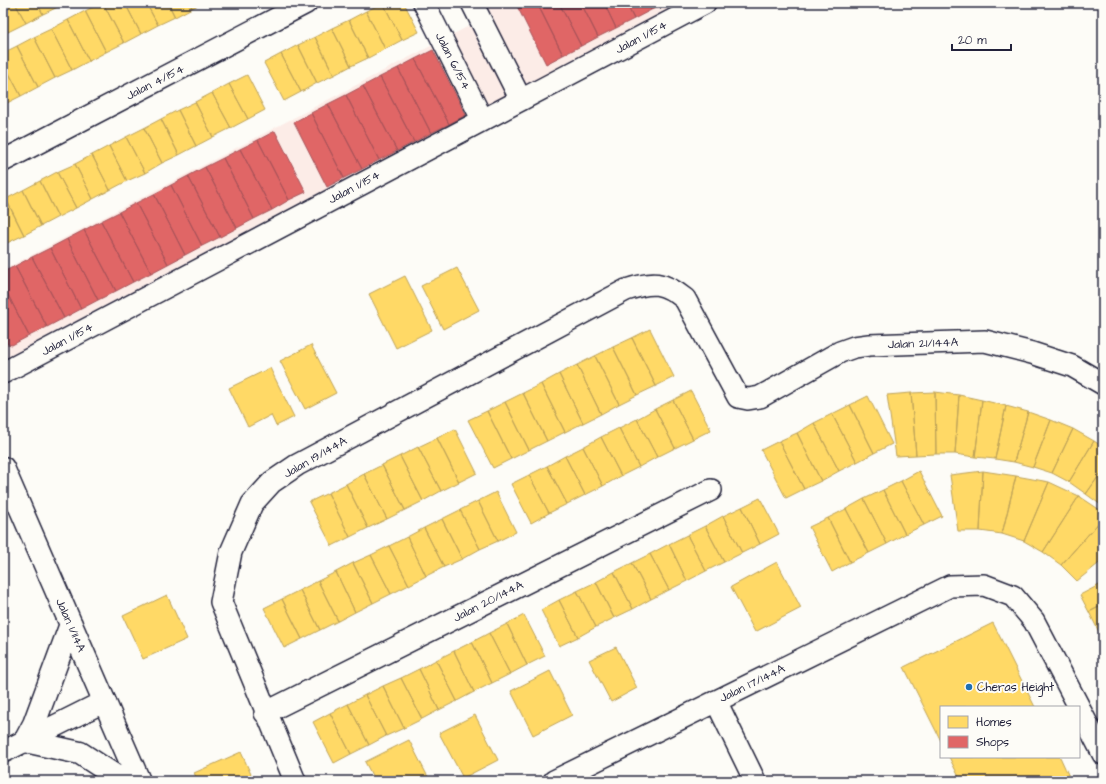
<svg xmlns="http://www.w3.org/2000/svg" width="1106" height="784" font-family="'Architects Daughter',sans-serif">
  <style>
    .built { fill: #fcece7 }
    .homes { fill: #ffd966; stroke: #bda259 }
    .shops { fill: #e06666; stroke: #a75259 }
    .lines { fill: none; stroke-linecap: round; stroke-linejoin: round }
    .minor-casing { stroke: #22223b; stroke-width: 24 }
    .tertiary-casing { stroke: #22223b; stroke-width: 25 }
    .minor { stroke: #fdfcf7; stroke-width: 21 }
    .tertiary { stroke: #fdfcf7; stroke-width: 22 }
    .poi-dot { fill: #1f6fb2; stroke: #fdfcf7; stroke-width: 1.5 }
    .labels { text-anchor: middle; stroke-width: 4; stroke-linejoin: round; paint-order: stroke }
    .street-label { font-size: 12px; fill: #22223b; stroke: #fdfcf7 }
    .poi-label { font-size: 12px; fill: #22223b; stroke: #fdfcf7; text-anchor: start }
  </style>
  <rect width="100%" height="100%" fill="#fdfcf7"/>
  <filter id="ink" filterUnits="userSpaceOnUse"><feTurbulence type="fractalNoise" baseFrequency=".025" numOctaves="2"/><feDisplacementMap in="SourceGraphic" scale="8" xChannelSelector="R" yChannelSelector="G"/><feConvolveMatrix kernelMatrix="1 2 1 2 8 2 1 2 1" color-interpolation-filters="sRGB"/></filter>
  <g filter="url(#ink)">
    <path class="built" d="M 481,3 L 696,3 L 3,365 L 3,270 L 488,16 Z"/>
    <path class="homes" d="M 3,3 L 15,3 L 26,23 L 8,32 L 3,21 Z
      M 15,3 L 37,3 L 43,14 L 26,23 Z
      M 37,3 L 59,3 L 60,6 L 43,14 Z
      M 101,3 L 103,3 L 124,43 L 106,52 L 85,11 Z
      M 103,3 L 125,3 L 141,34 L 124,43 Z
      M 125,3 L 146,3 L 158,25 L 141,34 Z
      M 146,3 L 168,3 L 175,17 L 158,25 Z
      M 168,3 L 190,3 L 192,8 L 175,17 Z
      M 190,3 L 202,3 L 192,8 Z
      M 383,3 L 402,40 L 385,49 L 366,11 Z
      M 383,3 L 404,3 L 419,32 L 402,40 Z
      M 85,11 L 106,52 L 89,61 L 68,20 Z
      M 366,11 L 385,49 L 368,58 L 349,20 Z
      M 68,20 L 89,61 L 72,70 L 51,29 Z
      M 349,20 L 368,58 L 351,66 L 332,28 Z
      M 3,21 L 8,32 L 3,34 Z
      M 332,28 L 351,66 L 334,75 L 315,37 Z
      M 51,29 L 72,70 L 55,78 L 34,37 Z
      M 34,37 L 55,78 L 38,87 L 17,46 Z
      M 315,37 L 334,75 L 317,83 L 298,45 Z
      M 298,45 L 317,83 L 301,92 L 281,54 Z
      M 17,46 L 38,87 L 21,96 L 3,62 L 3,53 Z
      M 281,54 L 301,92 L 284,101 L 264,63 Z
      M 3,62 L 21,96 L 3,105 Z
      M 247,75 L 265,110 L 248,119 L 229,84 Z
      M 229,84 L 248,119 L 231,128 L 212,93 Z
      M 212,93 L 231,128 L 213,137 L 195,102 Z
      M 195,102 L 213,137 L 196,146 L 178,110 Z
      M 178,110 L 196,146 L 179,155 L 161,119 Z
      M 161,119 L 179,155 L 162,163 L 144,128 Z
      M 144,128 L 162,163 L 145,173 L 126,137 Z
      M 126,137 L 145,173 L 127,181 L 109,146 Z
      M 109,146 L 127,181 L 110,190 L 92,155 Z
      M 92,155 L 110,190 L 93,199 L 75,164 Z
      M 75,164 L 93,199 L 76,208 L 57,172 Z
      M 57,172 L 76,208 L 58,217 L 40,181 Z
      M 40,181 L 58,217 L 41,226 L 23,190 Z
      M 23,190 L 41,226 L 24,235 L 6,199 Z
      M 6,199 L 24,235 L 7,243 L 3,235 L 3,201 Z
      M 3,235 L 7,243 L 3,245 Z
      M 457,268 L 479,310 L 443,329 L 421,286 Z
      M 405,276 L 432,330 L 396,348 L 369,294 Z
      M 650,329 L 674,377 L 656,386 L 632,338 Z
      M 632,338 L 656,386 L 637,395 L 613,347 Z
      M 311,345 L 336,393 L 305,409 L 280,361 Z
      M 613,347 L 637,395 L 619,404 L 595,356 Z
      M 595,356 L 619,404 L 601,414 L 577,365 Z
      M 577,365 L 601,414 L 583,423 L 559,374 Z
      M 270,368 L 294,417 L 276,426 L 271,415 L 248,427 L 229,388 Z
      M 559,374 L 583,423 L 565,432 L 541,384 Z
      M 541,384 L 565,432 L 547,441 L 523,393 Z
      M 691,391 L 711,430 L 693,439 L 673,400 Z
      M 935,392 L 936,454 L 916,455 L 911,393 Z
      M 935,392 L 959,395 L 955,454 L 936,454 Z
      M 523,393 L 547,441 L 529,450 L 505,402 Z
      M 911,393 L 916,455 L 896,456 L 887,395 Z
      M 959,395 L 982,400 L 975,457 L 955,454 Z
      M 868,396 L 892,444 L 874,453 L 850,405 Z
      M 673,400 L 693,439 L 675,448 L 655,409 Z
      M 982,400 L 1006,406 L 995,459 L 975,457 Z
      M 505,402 L 529,450 L 511,459 L 487,411 Z
      M 850,405 L 874,453 L 857,462 L 832,414 Z
      M 1006,406 L 1028,412 L 1014,462 L 995,459 Z
      M 655,409 L 675,448 L 657,457 L 637,419 Z
      M 487,411 L 511,459 L 493,468 L 468,420 Z
      M 1028,412 L 1051,420 L 1033,467 L 1014,462 Z
      M 832,414 L 857,462 L 839,471 L 814,423 Z
      M 637,419 L 657,457 L 639,467 L 619,428 Z
      M 1051,420 L 1073,429 L 1052,473 L 1033,467 Z
      M 814,423 L 839,471 L 821,481 L 797,433 Z
      M 619,428 L 639,467 L 621,476 L 601,437 Z
      M 455,429 L 477,473 L 459,482 L 437,438 Z
      M 1073,429 L 1094,441 L 1069,482 L 1052,473 Z
      M 797,433 L 821,481 L 804,489 L 779,441 Z
      M 601,437 L 621,476 L 603,486 L 583,447 Z
      M 437,438 L 459,482 L 441,491 L 418,447 Z
      M 779,441 L 804,489 L 786,498 L 761,450 Z
      M 1094,441 L 1103,447 L 1103,470 L 1086,494 L 1069,482 Z
      M 418,447 L 441,491 L 423,501 L 400,456 Z
      M 583,447 L 603,486 L 585,495 L 565,456 Z
      M 400,456 L 423,501 L 405,510 L 382,465 Z
      M 565,456 L 585,495 L 567,504 L 547,466 Z
      M 382,465 L 405,510 L 387,519 L 364,474 Z
      M 547,466 L 567,504 L 549,513 L 529,475 Z
      M 1103,470 L 1103,503 L 1101,505 L 1086,494 Z
      M 919,471 L 942,516 L 924,525 L 901,481 Z
      M 983,471 L 980,531 L 958,531 L 950,475 Z
      M 983,471 L 1016,476 L 1002,534 L 980,531 Z
      M 364,474 L 387,519 L 368,528 L 346,484 Z
      M 529,475 L 549,513 L 531,523 L 511,484 Z
      M 1016,476 L 1049,482 L 1024,541 L 1002,534 Z
      M 901,481 L 924,525 L 905,534 L 883,490 Z
      M 1049,482 L 1079,496 L 1043,552 L 1024,541 Z
      M 346,484 L 368,528 L 350,537 L 328,493 Z
      M 883,490 L 905,534 L 887,544 L 864,499 Z
      M 496,492 L 516,532 L 498,541 L 478,501 Z
      M 328,493 L 350,537 L 332,546 L 309,502 Z
      M 1079,496 L 1103,512 L 1103,518 L 1061,565 L 1043,552 Z
      M 760,498 L 779,534 L 760,544 L 742,507 Z
      M 864,499 L 887,544 L 869,553 L 846,509 Z
      M 478,501 L 498,541 L 480,549 L 460,510 Z
      M 742,507 L 760,544 L 742,553 L 723,516 Z
      M 846,509 L 869,553 L 850,562 L 828,518 Z
      M 460,510 L 480,549 L 462,559 L 442,519 Z
      M 723,516 L 742,553 L 724,562 L 705,526 Z
      M 828,518 L 850,562 L 832,572 L 809,527 Z
      M 1103,518 L 1103,560 L 1077,581 L 1061,565 Z
      M 442,519 L 462,559 L 444,567 L 424,528 Z
      M 705,526 L 724,562 L 706,571 L 687,535 Z
      M 424,528 L 444,567 L 426,576 L 407,537 Z
      M 687,535 L 706,571 L 687,581 L 669,544 Z
      M 407,537 L 426,576 L 409,585 L 389,546 Z
      M 669,544 L 687,581 L 669,590 L 650,554 Z
      M 389,546 L 409,585 L 391,594 L 371,555 Z
      M 650,554 L 669,590 L 651,599 L 632,563 Z
      M 371,555 L 391,594 L 373,603 L 353,563 Z
      M 777,562 L 801,608 L 755,632 L 731,587 Z
      M 353,563 L 373,603 L 355,612 L 336,572 Z
      M 632,563 L 651,599 L 633,609 L 614,572 Z
      M 336,572 L 355,612 L 338,621 L 318,581 Z
      M 614,572 L 633,609 L 614,618 L 596,582 Z
      M 318,581 L 338,621 L 320,630 L 300,590 Z
      M 596,582 L 614,618 L 596,627 L 577,591 Z
      M 1103,583 L 1103,605 L 1089,612 L 1080,595 Z
      M 300,590 L 320,630 L 302,639 L 282,599 Z
      M 577,591 L 596,627 L 578,637 L 559,600 Z
      M 167,595 L 187,639 L 143,659 L 123,616 Z
      M 282,599 L 302,639 L 284,648 L 264,608 Z
      M 559,600 L 578,637 L 559,646 L 541,610 Z
      M 1103,605 L 1103,628 L 1098,630 L 1089,612 Z
      M 524,615 L 545,656 L 527,665 L 507,624 Z
      M 993,623 L 1035,707 L 941,707 L 941,741 L 904,667 Z
      M 507,624 L 527,665 L 510,674 L 489,633 Z
      M 1103,628 L 1103,639 L 1098,630 Z
      M 489,633 L 510,674 L 492,683 L 472,642 Z
      M 472,642 L 492,683 L 474,692 L 454,651 Z
      M 616,647 L 637,688 L 611,702 L 589,660 Z
      M 454,651 L 474,692 L 457,701 L 436,660 Z
      M 436,660 L 457,701 L 439,710 L 419,669 Z
      M 419,669 L 439,710 L 422,719 L 401,678 Z
      M 550,671 L 572,715 L 533,735 L 511,691 Z
      M 401,678 L 422,719 L 404,728 L 383,686 Z
      M 383,686 L 404,728 L 386,736 L 365,695 Z
      M 365,695 L 386,736 L 369,745 L 348,704 Z
      M 348,704 L 369,745 L 351,754 L 330,713 Z
      M 330,713 L 351,754 L 334,763 L 313,722 Z
      M 475,715 L 498,760 L 463,778 L 439,733 Z
      M 409,740 L 430,781 L 375,781 L 365,762 Z
      M 241,752 L 254,781 L 198,781 L 194,773 Z
      M 949,757 L 1060,757 L 1071,781 L 961,781 Z
      M 664,776 L 667,781 L 655,781 Z"/>
    <path class="shops" d="M 523,3 L 537,3 L 563,55 L 546,64 L 517,6 Z
      M 537,3 L 559,3 L 581,46 L 563,55 Z
      M 559,3 L 581,3 L 598,37 L 581,46 Z
      M 581,3 L 604,3 L 616,28 L 598,37 Z
      M 604,3 L 626,3 L 634,19 L 616,28 Z
      M 626,3 L 648,3 L 651,10 L 634,19 Z
      M 648,3 L 666,3 L 651,10 Z
      M 433,50 L 466,115 L 449,124 L 415,59 Z
      M 415,59 L 449,124 L 431,133 L 398,68 Z
      M 398,68 L 431,133 L 414,142 L 380,77 Z
      M 380,77 L 414,142 L 397,151 L 363,86 Z
      M 363,86 L 397,151 L 379,160 L 346,95 Z
      M 346,95 L 379,160 L 362,169 L 328,104 Z
      M 328,104 L 362,169 L 344,178 L 311,113 Z
      M 311,113 L 344,178 L 327,187 L 294,122 Z
      M 275,131 L 306,192 L 289,200 L 258,140 Z
      M 258,140 L 289,200 L 272,210 L 240,149 Z
      M 240,149 L 272,210 L 254,219 L 223,158 Z
      M 223,158 L 254,219 L 237,228 L 205,167 Z
      M 205,167 L 237,228 L 220,237 L 188,176 Z
      M 188,176 L 220,237 L 202,246 L 171,185 Z
      M 171,185 L 202,246 L 185,255 L 154,194 Z
      M 154,194 L 185,255 L 168,264 L 136,203 Z
      M 136,203 L 168,264 L 151,273 L 119,212 Z
      M 119,212 L 151,273 L 133,282 L 101,221 Z
      M 101,221 L 133,282 L 116,291 L 84,230 Z
      M 84,230 L 116,291 L 98,300 L 67,239 Z
      M 67,239 L 98,300 L 81,309 L 50,248 Z
      M 50,248 L 81,309 L 64,318 L 32,257 Z
      M 32,257 L 64,318 L 47,327 L 15,266 Z
      M 15,266 L 47,327 L 29,336 L 3,285 L 3,272 Z
      M 3,285 L 29,336 L 12,345 L 3,343 Z"/>
    <g class="lines">
      <g class="minor-casing">
        <path id="minor" d="M 424,3 L 482,119
          M 472,3 L 521,100
          M 3,161 L 306,3
          M 3,373 L 705,3
          M 716,701 L 755,781
          M 1079,708 L 1103,754
          M 265,713 L 711,490
          M 3,752 L 105,701
          M 295,781 L 221,602 L 231,552 L 252,504 L 272,482 L 297,465 L 626,290 C 652,281 663,281 685,299 L 738,397 L 748,399 L 760,397 L 840,352 L 854,347 L 869,345 L 985,341 L 1032,353 L 1072,366 L 1103,384
          M 554,781 L 950,586 L 984,585 L 1013,596 L 1034,621 L 1079,707"/>
      </g>
      <g class="tertiary-casing">
        <path id="tertiary" d="M 3,468 L 139,781
          M 71,624 L 34,724 L 25,741 L 80,753 L 123,781"/>
      </g>
      <use href="#minor" class="minor"/>
      <use href="#tertiary" class="tertiary"/>
    </g>
  </g>
  <circle class="poi-dot" cx="969" cy="687" r="4"/>
  <g class="labels">
    <g class="street-label">
      <text transform="translate(641 37) rotate(-28)" y="4">Jalan 1/154</text>
      <text transform="translate(453 61) rotate(63)" y="4">Jalan 6/154</text>
      <text transform="translate(155 82) rotate(-27)" y="4">Jalan 4/154</text>
      <text transform="translate(354 187) rotate(-28)" y="4">Jalan 1/154</text>
      <text transform="translate(67 339) rotate(-28)" y="4">Jalan 1/154</text>
      <text transform="translate(923 343) rotate(-2)" y="4">Jalan 21/144A</text>
      <text transform="translate(315 457) rotate(-30)" y="4">Jalan 19/144A</text>
      <text transform="translate(488 601) rotate(-27)" y="4">Jalan 20/144A</text>
      <text transform="translate(71 625) rotate(66)" y="4">Jalan 1/114A</text>
      <text transform="translate(752 683) rotate(-26)" y="4">Jalan 17/144A</text>
    </g>
    <g class="poi-label">
      <text x="977" y="691">Cheras Height</text>
    </g>
  </g>
  <rect width="1106" height="784" fill="none" stroke="#fdfcf7" stroke-width="16"/>
  <rect x="8" y="8" width="1090" height="768" fill="none" stroke="#22223b" stroke-width="1.5" filter="url(#ink)"/>
  <rect x="940" y="706" width="140" height="52" fill="#fdfcf7" stroke="#a5a5ac"/>
  <rect x="948" y="716" width="20" height="12" fill="#ffd966" stroke="#a5a5ac"/>
  <text x="976" y="726" font-size="12" fill="#22223b">Homes</text>
  <rect x="948" y="736" width="20" height="12" fill="#e06666" stroke="#a5a5ac"/>
  <text x="976" y="746" font-size="12" fill="#22223b">Shops</text>
  <path d="M952 44v6h59v-6" fill="none" stroke="#22223b" stroke-width="2"/>
  <text x="958" y="44" font-size="12" fill="#22223b" stroke="#fdfcf7" stroke-width="3" paint-order="stroke">20 m</text>
</svg>
